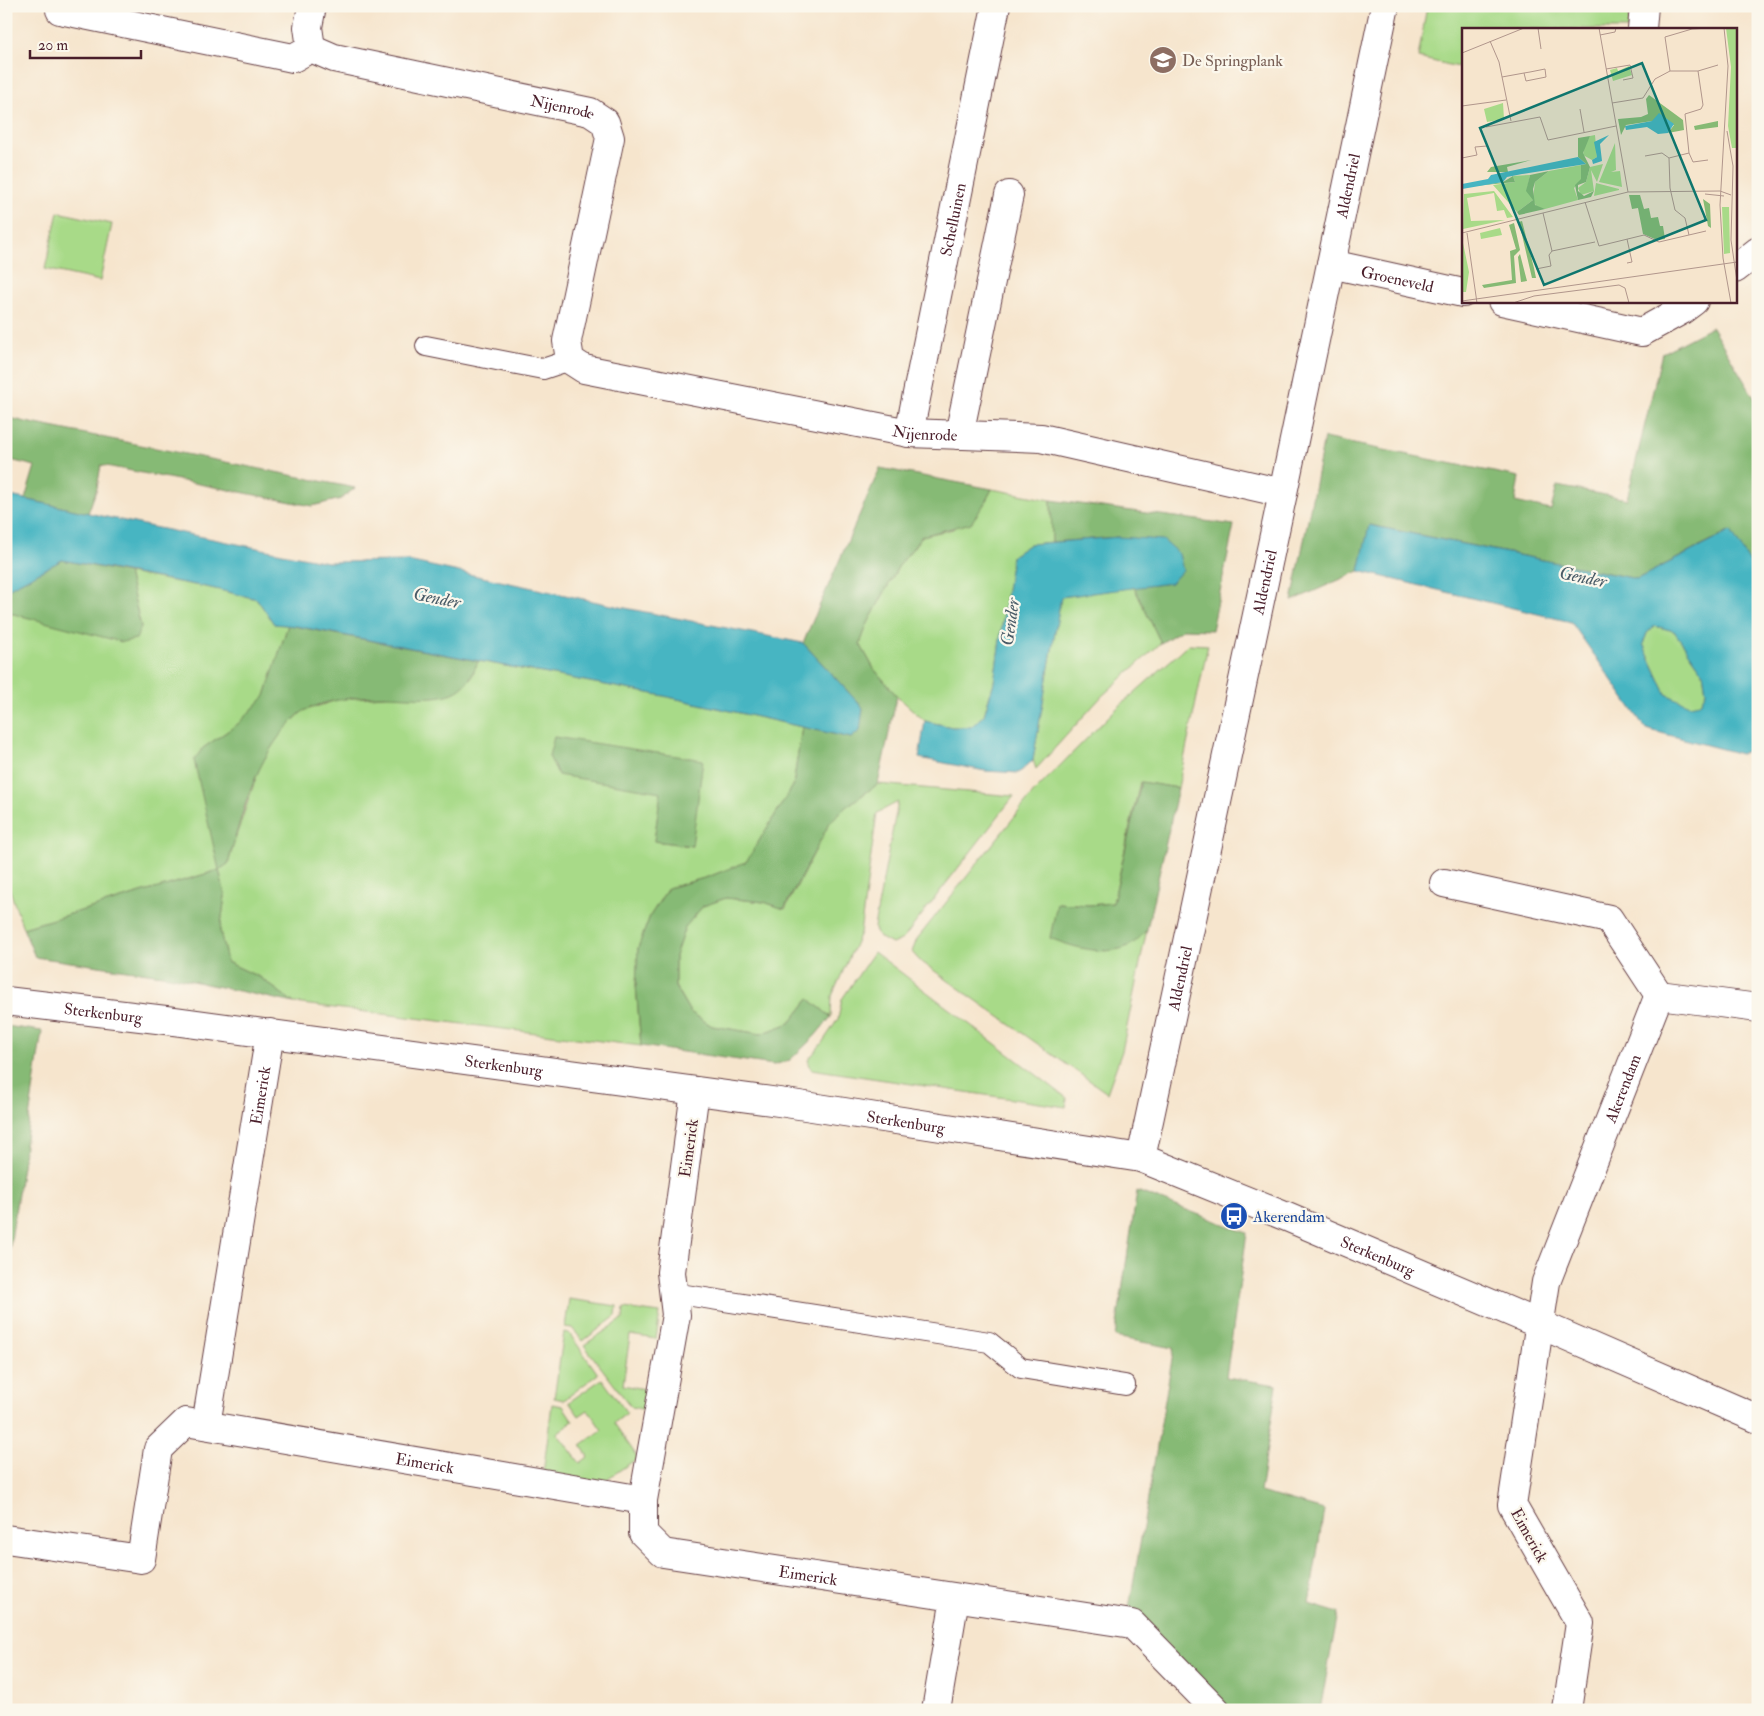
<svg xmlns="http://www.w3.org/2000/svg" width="1764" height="1716" font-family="'IM FELL Double Pica',serif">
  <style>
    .green { fill: #a8da88; stroke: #797c5a; fill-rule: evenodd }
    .forest { fill: #86ba74; stroke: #686c50 }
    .water { fill: #47b5c2; stroke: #486a76; fill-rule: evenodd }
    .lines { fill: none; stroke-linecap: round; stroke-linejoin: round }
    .service-casing { stroke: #643d43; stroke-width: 22 }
    .pedestrian-casing { stroke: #643d43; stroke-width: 30 }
    .minor-casing { stroke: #643d43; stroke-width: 30 }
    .tertiary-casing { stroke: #643d43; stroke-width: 30 }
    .service { stroke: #fff; stroke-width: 20 }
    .pedestrian { stroke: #fff; stroke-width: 28 }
    .minor { stroke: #fff; stroke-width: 28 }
    .tertiary { stroke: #fff; stroke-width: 28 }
    .labels { text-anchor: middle; stroke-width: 4.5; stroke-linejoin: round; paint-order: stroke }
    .education-label { font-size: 16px; fill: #785e54; stroke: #fbf7ec; text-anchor: start }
    .street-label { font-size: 16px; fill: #4a1f2b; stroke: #fbf7ec }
    .transit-label { font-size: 16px; fill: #164399; stroke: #fbf7ec; text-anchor: start }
    .water-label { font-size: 18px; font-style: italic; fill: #495b67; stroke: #fbf7ec }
    .inset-road { fill: none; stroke: #b1968c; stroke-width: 1 }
    .view { fill: #0f766e; fill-opacity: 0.15; stroke: #0f766e; stroke-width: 2.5 }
    .inset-edge { fill: none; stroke: #4a1f2b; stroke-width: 2.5 }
  </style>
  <rect width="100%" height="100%" fill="#fbf7ec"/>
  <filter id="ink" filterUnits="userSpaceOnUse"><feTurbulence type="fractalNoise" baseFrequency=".02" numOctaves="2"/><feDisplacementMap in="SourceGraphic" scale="10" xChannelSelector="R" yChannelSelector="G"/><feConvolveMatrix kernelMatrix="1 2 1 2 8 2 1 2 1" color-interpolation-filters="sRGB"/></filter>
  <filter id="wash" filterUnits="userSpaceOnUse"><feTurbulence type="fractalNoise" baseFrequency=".0096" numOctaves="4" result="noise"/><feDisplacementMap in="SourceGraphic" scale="20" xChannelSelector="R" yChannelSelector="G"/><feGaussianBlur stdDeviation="1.12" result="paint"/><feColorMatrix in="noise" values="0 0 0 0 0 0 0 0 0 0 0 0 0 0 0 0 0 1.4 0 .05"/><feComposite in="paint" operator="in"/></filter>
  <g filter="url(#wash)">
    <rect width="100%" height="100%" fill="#f6e5cd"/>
    <path class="green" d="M 1427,6 L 1630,6 L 1628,29 L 1463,29 L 1463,68 L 1418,58 Z
      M 58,212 L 112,224 L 100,281 L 45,269 Z
      M 992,489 L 1051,500 L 1052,542 L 1030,544 L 1012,556 L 994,682 L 984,715 L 971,727 L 952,727 L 925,721 L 897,696 L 874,669 L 860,644 L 867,625 L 898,567 L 922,536 L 953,529 L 983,506 Z
      M 128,573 L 211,588 L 257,599 L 274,624 L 288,625 L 265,696 L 238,724 L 203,748 L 228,864 L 237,833 L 260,766 L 281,732 L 303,711 L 340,699 L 385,696 L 471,678 L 478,661 L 664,696 L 802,727 L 793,786 L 746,862 L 708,877 L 668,888 L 650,916 L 638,948 L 636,985 L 641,1046 L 294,1003 L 261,978 L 227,962 L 220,931 L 225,896 L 219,870 L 23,928 L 6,879 L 6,612 L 32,618 L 141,626 ZM 661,792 L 692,846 L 654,841 Z
      M 1134,587 L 1161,643 L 1102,696 L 1036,769 L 1033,760 L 1061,597 Z
      M 1655,626 L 1674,631 L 1703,672 L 1706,692 L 1700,703 L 1689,706 L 1666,694 L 1643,644 L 1647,633 Z
      M 1189,644 L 1208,645 L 1178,788 L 1140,782 L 1113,903 L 1089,905 L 1057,903 L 1104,951 C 1127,947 1131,947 1147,929 L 1122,1051 L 1107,1093 L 919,960 L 912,952 L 917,939 L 1035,791 L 1114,711 Z
      M 878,784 L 1014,796 L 903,939 L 892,944 L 879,937 L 874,927 L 898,802 L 877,813 L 860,933 L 832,996 L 831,1017 L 809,999 L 790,1023 L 761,1034 L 712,1026 L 690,1012 L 675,986 L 675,956 L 685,927 L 703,906 L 726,898 L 764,902 L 785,909 L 830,822 L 847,806 Z
      M 874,952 L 1067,1098 L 1066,1107 L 811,1069 L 808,1060 L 822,1043 L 838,1019 L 842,999 Z
      M 569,1299 L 617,1306 L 616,1316 L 583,1341 L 572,1328 L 565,1327 Z
      M 624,1308 L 660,1313 L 656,1339 L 630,1335 L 623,1385 L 649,1390 L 646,1410 L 631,1407 L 584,1345 L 623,1319 Z
      M 564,1332 L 569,1333 L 598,1374 L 564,1400 L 554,1398 Z
      M 602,1379 L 627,1413 L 614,1423 L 638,1458 L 601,1483 L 543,1474 L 552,1404 L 563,1406 L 573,1421 L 557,1433 L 580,1463 L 588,1457 L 581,1445 L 602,1430 L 588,1410 L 579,1416 L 569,1402 Z"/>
    <path class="forest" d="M 1712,327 L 1758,404 L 1758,576 L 1730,531 L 1637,579 L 1370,525 L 1359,571 L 1292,601 L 1324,438 L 1519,477 L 1515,502 L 1551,510 L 1557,486 L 1627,499 L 1662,353 Z
      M 6,417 L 26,422 L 355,488 L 341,499 L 312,506 L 101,465 L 97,488 L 88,513 L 25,499 L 35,466 L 6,459 Z
      M 880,468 L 992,489 L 983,506 L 971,523 L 922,536 L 898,567 L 867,625 L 860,644 L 874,669 L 897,696 L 878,784 L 847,806 L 830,822 L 784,909 L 764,902 L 726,898 L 703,906 L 685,927 L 675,956 L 675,987 L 690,1012 L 712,1026 L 761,1034 L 790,1023 L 809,999 L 831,1017 L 814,1037 L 790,1060 L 774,1065 L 641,1046 L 636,985 L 638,948 L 650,916 L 668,888 L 708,877 L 746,862 L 793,786 L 802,727 L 851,738 L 863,708 L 803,643 Z
      M 1051,500 L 1234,525 L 1212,630 L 1183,629 L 1161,643 L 1134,587 L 1171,583 L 1119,537 L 1052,542 Z
      M 62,560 L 128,573 L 141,627 L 136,639 L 122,642 L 6,612 L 6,590 Z
      M 288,625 L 478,661 C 474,671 470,682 460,689 C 443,702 407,696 386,696 C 360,696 327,699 304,711 C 300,713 296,717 293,721 C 256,756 241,816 228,864 L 219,870 L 225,896 L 220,931 L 227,962 L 261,978 L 294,1003 L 169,976 L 35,957 L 23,928 L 219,870 L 194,760 L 203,748 L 238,724 L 265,696 Z
      M 554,737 L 703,760 L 692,846 L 654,841 L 661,792 L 558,775 L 549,756 Z
      M 1141,782 L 1178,788 L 1147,929 C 1141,936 1135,944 1126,947 C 1103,956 1072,947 1050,938 L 1057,903 L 1089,905 L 1113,903 Z
      M 6,1026 L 42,1031 L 6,1274 Z
      M 1137,1191 L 1247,1233 L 1226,1377 L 1277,1385 L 1260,1492 L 1324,1510 L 1309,1604 L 1338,1613 L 1320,1710 L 1226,1710 L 1129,1608 L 1174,1348 L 1115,1337 Z"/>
    <path class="water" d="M 6,495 L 148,526 L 327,562 L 408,561 L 625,608 L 803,643 L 863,708 L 860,731 L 851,738 L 664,696 L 295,626 L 274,624 L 257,599 L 211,588 L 62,560 L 6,590 Z
      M 1369,525 L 1637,579 L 1731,531 L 1758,576 L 1758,745 L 1741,754 L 1646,729 L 1571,622 L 1359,571 ZM 1655,626 L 1674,631 L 1703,672 L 1706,692 L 1700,703 L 1689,705 L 1666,694 L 1643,644 L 1647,633 Z
      M 1119,537 L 1163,540 L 1179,554 L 1183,570 L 1171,583 L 1061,597 L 1033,760 L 1019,773 L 985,771 L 919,758 L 925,721 L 952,727 L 971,727 L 984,715 L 994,682 L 1012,556 L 1030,544 Z"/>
  </g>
  <g filter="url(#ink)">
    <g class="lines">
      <g class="service-casing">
        <path id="service" d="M 426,346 L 543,369 L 570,360
          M 673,1293 L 989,1342 L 1021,1368 L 1125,1385"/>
      </g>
      <g class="pedestrian-casing">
        <g id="pedestrian">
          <path id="s1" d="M 909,433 L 996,6"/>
        </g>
      </g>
      <g class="minor-casing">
        <g id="minor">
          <path d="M 60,10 L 293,58 L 311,48"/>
          <path d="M 1642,29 L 1644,6"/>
          <path id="s2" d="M 311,48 L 334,58 L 590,112 L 605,122 L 610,138 L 567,341 L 570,360 L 584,369 L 909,433 L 1041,438 L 1283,493"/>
          <path d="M 311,48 L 308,27 L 312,6"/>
          <path id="s3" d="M 1331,264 L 1463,293"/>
          <path d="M 1735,269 L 1758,251"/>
          <path d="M 1502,301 L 1642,332 L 1682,310 L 1694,301"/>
          <path d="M 959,435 L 1009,195"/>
          <path d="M 1444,883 L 1609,919 L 1659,995 L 1758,1008"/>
          <path id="s4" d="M 695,1091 L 671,1272 L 676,1315 L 643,1500 L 643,1533 L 663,1553 L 1132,1624 L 1216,1710"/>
          <path id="s5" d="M 206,1425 L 270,1033"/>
          <path id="s6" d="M 6,1539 L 141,1559 L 158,1449 L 186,1422 L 643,1500"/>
          <path d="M 936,1710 L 955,1598"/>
          <path id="s7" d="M 1567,1710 L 1580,1623 L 1512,1505 L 1546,1282 L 1659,995"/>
        </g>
      </g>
      <g class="tertiary-casing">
        <g id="tertiary">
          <path id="s8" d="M 6,1001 L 174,1021 L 786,1103 L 1141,1158 L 1287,1217 L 1539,1324 L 1758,1419"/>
          <path id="s9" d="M 1141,1158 L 1283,493 L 1385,6"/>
        </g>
      </g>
      <use href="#service" class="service"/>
      <use href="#pedestrian" class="pedestrian"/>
      <use href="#minor" class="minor"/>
      <use href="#tertiary" class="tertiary"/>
    </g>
  </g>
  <defs>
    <g id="school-disc" transform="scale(1.4375)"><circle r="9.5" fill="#8d6e63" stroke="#fbf7ec"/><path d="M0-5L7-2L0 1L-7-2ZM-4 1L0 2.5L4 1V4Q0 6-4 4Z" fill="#fff"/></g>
    <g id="bus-disc" transform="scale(1.4375)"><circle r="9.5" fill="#1a4fb4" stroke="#fbf7ec"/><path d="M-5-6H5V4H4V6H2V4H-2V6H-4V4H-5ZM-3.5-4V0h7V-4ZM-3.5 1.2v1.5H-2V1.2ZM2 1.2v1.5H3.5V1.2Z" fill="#fff"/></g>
  </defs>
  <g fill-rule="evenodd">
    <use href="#school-disc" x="1163" y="60"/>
    <use href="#bus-disc" x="1234" y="1216"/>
  </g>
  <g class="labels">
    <g class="education-label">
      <text x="1182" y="66">De Springplank</text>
    </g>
    <g class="street-label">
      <text dy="6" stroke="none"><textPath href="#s2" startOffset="259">Nijenrode</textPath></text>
      <text dy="6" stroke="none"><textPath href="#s9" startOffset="994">Aldendriel</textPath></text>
      <text dy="6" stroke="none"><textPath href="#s1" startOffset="218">Schelluinen</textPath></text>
      <text dy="6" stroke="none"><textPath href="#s3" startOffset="68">Groeneveld</textPath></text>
      <text dy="6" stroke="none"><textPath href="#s2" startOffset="912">Nijenrode</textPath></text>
      <text dy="6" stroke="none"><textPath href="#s9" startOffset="589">Aldendriel</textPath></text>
      <text dy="6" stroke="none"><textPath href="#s9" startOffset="184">Aldendriel</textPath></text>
      <text dy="6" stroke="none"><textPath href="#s8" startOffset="98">Sterkenburg</textPath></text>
      <text dy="6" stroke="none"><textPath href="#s8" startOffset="502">Sterkenburg</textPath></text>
      <text dy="6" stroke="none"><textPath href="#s7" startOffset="658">Akerendam</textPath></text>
      <text dy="6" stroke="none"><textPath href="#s5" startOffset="334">Eimerick</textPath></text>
      <text dy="6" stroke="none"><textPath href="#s8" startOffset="908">Sterkenburg</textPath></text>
      <text transform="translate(688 1148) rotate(-82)" y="6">Eimerick</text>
      <text dy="6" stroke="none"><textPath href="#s8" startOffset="1402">Sterkenburg</textPath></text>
      <text dy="6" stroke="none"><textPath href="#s6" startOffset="529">Eimerick</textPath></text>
      <text transform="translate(1530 1535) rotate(61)" y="6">Eimerick</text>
      <text dy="6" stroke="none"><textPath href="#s4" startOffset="622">Eimerick</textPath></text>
    </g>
    <g class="transit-label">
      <text x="1253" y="1222">Akerendam</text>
    </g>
    <g class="water-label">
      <text transform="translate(1583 577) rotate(11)" y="6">Gender</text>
      <text transform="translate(437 598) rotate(11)" y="6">Gender</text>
      <text transform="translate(1010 622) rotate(-82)" y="6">Gender</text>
    </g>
  </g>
  <g transform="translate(1462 28)">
    <rect width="275" height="275" fill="#f6e5cd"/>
    <path d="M 264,0 L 275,0 L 275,120 L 270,120 L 266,98 L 269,39 ZM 167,38 L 170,47 L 151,53 L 148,42 L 155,40 L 156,43 ZM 41,75 L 42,91 L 25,94 L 22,81 ZM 133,107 L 135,129 L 130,132 L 121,127 L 122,119 L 128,108 ZM 153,115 L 154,142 L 149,144 L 158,143 L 160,159 L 137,154 ZM 141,136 L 135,154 L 129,142 L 132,163 L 119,167 L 116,160 L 124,154 L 128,139 ZM 119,137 L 119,152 L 112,160 L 116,172 L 83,181 L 75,180 L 71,172 L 55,184 L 31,157 L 53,154 L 51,148 L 68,147 L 65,161 L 71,171 L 73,154 L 87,143 ZM 134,155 L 157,161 L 157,162 L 132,168 ZM 32,163 L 51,189 L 45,190 L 42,182 L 35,183 L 32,165 L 5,170 L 9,193 L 43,192 L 1,201 L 2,166 ZM 260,179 L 267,179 L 268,225 L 262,226 ZM 38,200 L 40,207 L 19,211 L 18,205 ZM 0,210 L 7,244 L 4,264 L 0,264 Z" fill="#a8da88"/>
    <path d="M 187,67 L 221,92 L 222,102 L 206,105 L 212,97 L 190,93 L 164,97 L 159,107 L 156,91 L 179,89 L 186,86 L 184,71 ZM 256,93 L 256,99 L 233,102 L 232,98 ZM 128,108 L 121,125 L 128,139 L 124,154 L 116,157 L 116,163 L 122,168 L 132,163 L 129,169 L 116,172 L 113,157 L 119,151 L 119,137 L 124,136 L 116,129 L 116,110 ZM 69,132 L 45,139 L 46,144 L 25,144 L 29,139 ZM 87,143 L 73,154 L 71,161 L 73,177 L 83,181 L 57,187 L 55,184 L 71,172 L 64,163 L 68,147 ZM 51,148 L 53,154 L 12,158 L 41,154 ZM 167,167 L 178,167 L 182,181 L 187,180 L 189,190 L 196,189 L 198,198 L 201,198 L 203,211 L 195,212 L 181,206 L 176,180 L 170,181 ZM 241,171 L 248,176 L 249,200 L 246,198 ZM 60,193 L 72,240 L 74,250 L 70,250 L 57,194 ZM 52,195 L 58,222 L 52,228 L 54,255 L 22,260 L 20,257 L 50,252 L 48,223 L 54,221 L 47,197 ZM 58,226 L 65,253 L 59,254 L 56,229 Z" fill="#86ba74"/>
    <path d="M 197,85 L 212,96 L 206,105 L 196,106 L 185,99 L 164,102 L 163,98 L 190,93 ZM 147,107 L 138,116 L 140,133 L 131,136 L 130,132 L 135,129 L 132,114 ZM 116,129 L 124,136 L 60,146 L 45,149 L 41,154 L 0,161 L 0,156 L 26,151 L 29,147 Z" fill="#47b5c2"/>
    <path class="inset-road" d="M 76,0 L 79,21M 137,0 L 166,164M 262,0 L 266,38 L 258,177 L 261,230 L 269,275M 138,7 L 153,4 L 154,0M 28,13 L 37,34 L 49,93M 0,25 L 62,0M 144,41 L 168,37 L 171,50 L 161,52M 208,43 L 203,9 L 230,1 L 248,0M 40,49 L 62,45 L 68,44 L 83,41 L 84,49 L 64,53 L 62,45M 150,75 L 181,70 L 193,51 L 208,43 L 236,43M 0,78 L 44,72M 118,81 L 122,104M 24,99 L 78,89 L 86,112 L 154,98M 265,103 L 271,138 L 269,212 L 275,253M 227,125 L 231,134 L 246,132M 183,128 L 200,125 L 207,130 L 227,125 L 223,86 L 239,81 L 241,77 L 236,43 L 256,37M 0,130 L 15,127 L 13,119 L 25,118M 207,130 L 208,160 L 213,182 L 223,190 L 227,207M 243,166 L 262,168M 123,174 L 137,218 L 182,207 L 197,214 L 244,203M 0,205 L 166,164 L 258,163 L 269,167M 5,205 L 15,275M 165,211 L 170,234 L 165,235M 90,223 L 133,214M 74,241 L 89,238 L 87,227 L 90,223 L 81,185M 0,273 L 275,234M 51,275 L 72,268 L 157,257 L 163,260 L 167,275"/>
    <path class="view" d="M 180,35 L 244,192 L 82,257 L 18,100 Z"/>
    <rect width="275" height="275" class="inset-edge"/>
  </g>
  <rect width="1764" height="1716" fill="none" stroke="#fbf7ec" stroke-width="25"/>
  <path d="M30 50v8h111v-8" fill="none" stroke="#4a1f2b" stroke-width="2.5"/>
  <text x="38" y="50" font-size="15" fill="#4a1f2b" stroke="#fbf7ec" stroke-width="4" paint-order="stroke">20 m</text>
</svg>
